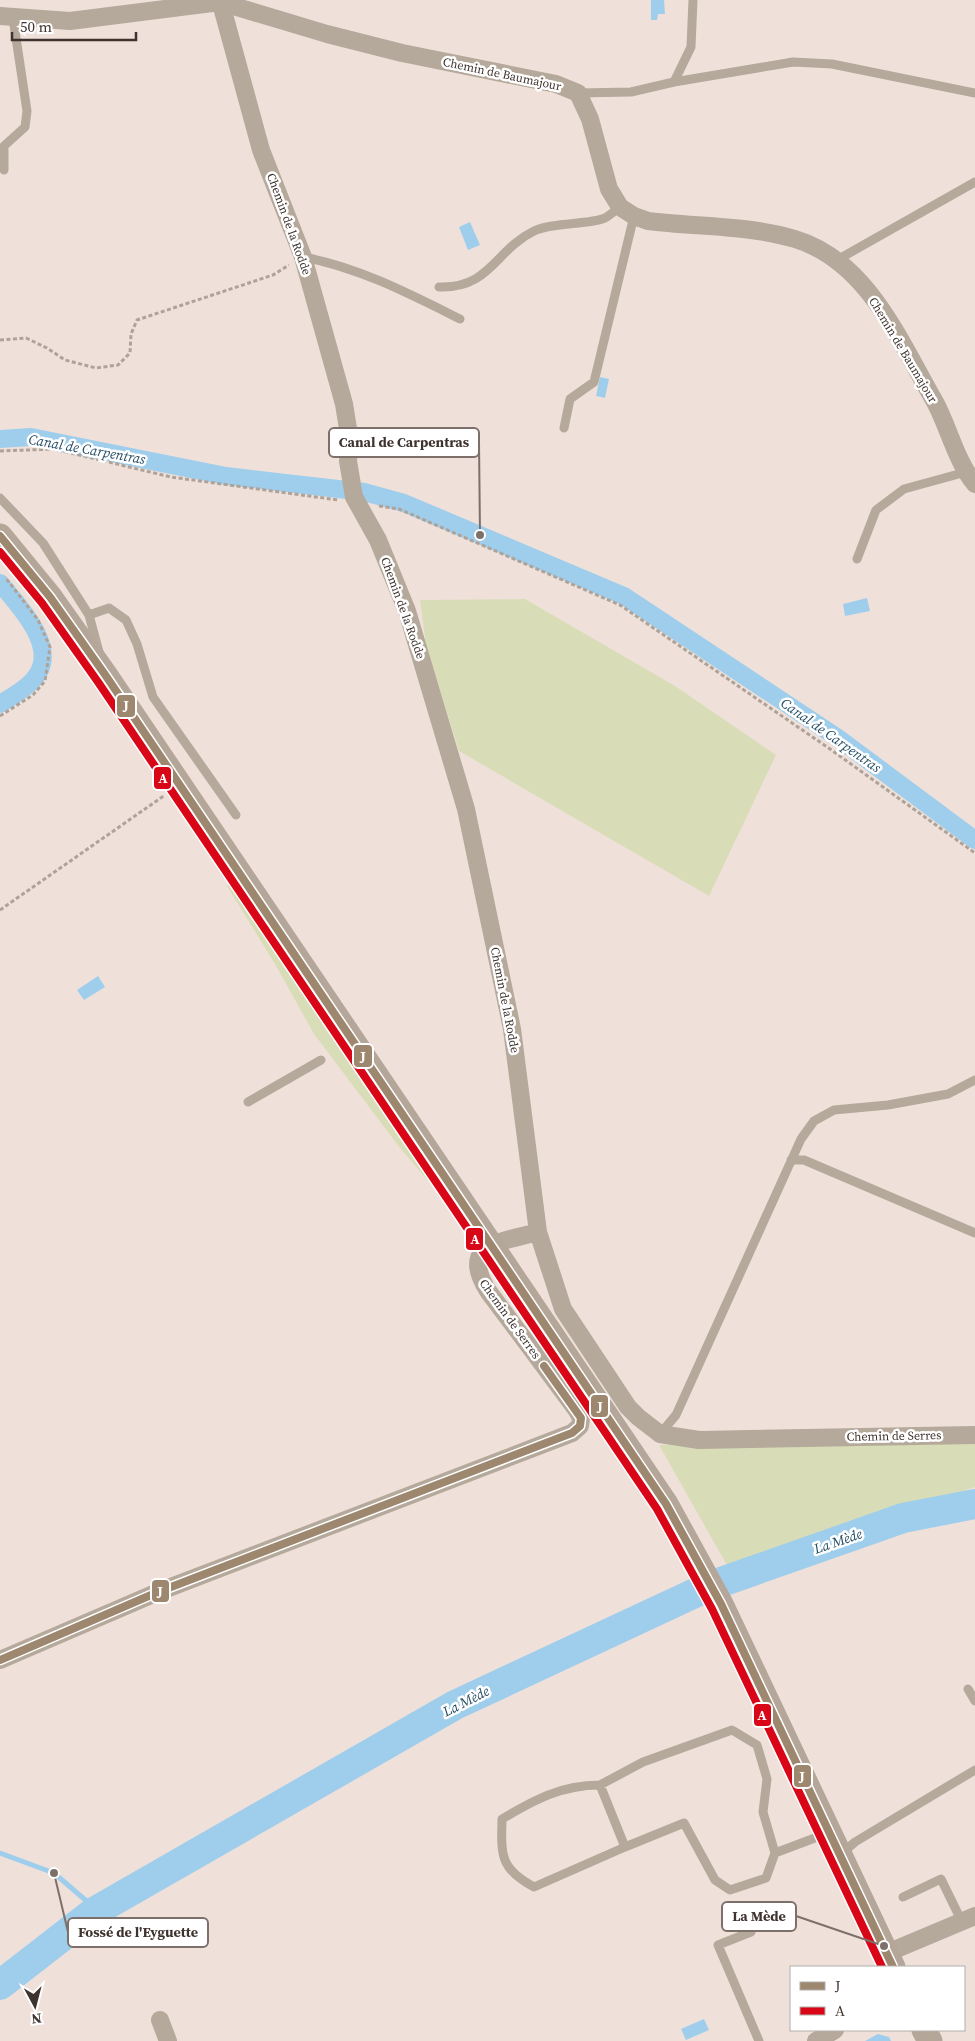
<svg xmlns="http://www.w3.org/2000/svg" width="975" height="2041" font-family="'Source Serif 4',serif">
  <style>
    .green { fill: #d8ddb8 }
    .water { fill: #9fceec }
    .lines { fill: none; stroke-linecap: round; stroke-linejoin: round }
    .stream { stroke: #9fceec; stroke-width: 5 }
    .canal { stroke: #9fceec; stroke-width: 18 }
    .river { stroke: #9fceec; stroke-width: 30 }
    .path { stroke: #aea398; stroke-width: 3; stroke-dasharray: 4 2.5; stroke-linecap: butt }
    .lane { stroke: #b4a99a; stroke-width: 9 }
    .street { stroke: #b4a99a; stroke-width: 18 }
    .secondary { stroke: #b4a799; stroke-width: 25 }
    .bus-1-casing { stroke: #fff; stroke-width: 11 }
    .bus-2-casing { stroke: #fff; stroke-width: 11 }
    .bus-1 { stroke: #9d876e; stroke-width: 8 }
    .bus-2 { stroke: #d90618; stroke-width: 8 }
    .labels { text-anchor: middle; stroke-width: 5; stroke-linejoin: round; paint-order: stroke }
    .street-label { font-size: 12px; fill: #3f332f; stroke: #fff }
    .water-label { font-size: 14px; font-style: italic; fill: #234c63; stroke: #fff }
    .leader { fill: none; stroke: #7d706b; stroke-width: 2 }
    .callout-dot { fill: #7d706b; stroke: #fff; stroke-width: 2 }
    .callout { fill: #fff; stroke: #7d706b; stroke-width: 2 }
    .callout-label { font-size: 14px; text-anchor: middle; font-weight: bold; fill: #3f332f }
    .line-badge { stroke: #fff; stroke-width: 2 }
    .badge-label { font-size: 14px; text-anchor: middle; font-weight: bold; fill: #fff }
  </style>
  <rect width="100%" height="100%" fill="#f0e0da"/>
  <path class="green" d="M 525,599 L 675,686 L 776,755 L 709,896 L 459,751 L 426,645 L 420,600 Z
    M 230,882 L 449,1203 L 449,1205 L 400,1148 L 314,1034 L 275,964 L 227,886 Z
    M 975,1440 L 975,1487 L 728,1567 L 659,1445 Z"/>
  <path class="water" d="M 651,0 L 664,0 L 665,14 L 658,14 L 657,20 L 651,20 Z
    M 470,222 L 480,245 L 468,250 L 459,227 Z
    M 600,377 L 609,379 L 605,398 L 596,396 Z
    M 867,598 L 870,611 L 845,616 L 843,604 Z
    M 98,976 L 105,987 L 84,1000 L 77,990 Z
    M 704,2019 L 709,2030 L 686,2040 L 681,2029 Z
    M 878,2034 L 889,2037 L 891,2041 L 865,2041 Z"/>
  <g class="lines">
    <path class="stream" d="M 0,1853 L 54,1873 L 97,1910"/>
    <path class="canal" d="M 0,439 L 31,437 L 226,476 L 364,492 L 404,503 L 624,596 L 838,738 L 975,840
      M 0,583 C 19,606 61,649 34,679 C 26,689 11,697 0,704"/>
    <path class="river" d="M 0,1985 L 94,1912 L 455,1705 L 710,1586 L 903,1518 L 975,1504"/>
    <path class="path" d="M 0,340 L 26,338 L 47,348 L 65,360 L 96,368 L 118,365 L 130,353 L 131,334 L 137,320 L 273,275 L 289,265
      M 0,451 L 54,449 L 171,477 L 338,500
      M 379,506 L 399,509 L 620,605 L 830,749 L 975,853
      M 0,716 L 33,695 L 45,681 L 50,647 L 38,620 L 5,577
      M 0,910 L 165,795"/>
    <path class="lane" d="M 674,82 L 691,47 L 693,0
      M 578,93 L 631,92 L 674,82 L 793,62 L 832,64 L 975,93
      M 4,170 L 4,146 L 25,127 L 27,111 L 13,18
      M 303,257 C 358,267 410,294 460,319
      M 837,260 L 975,182
      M 439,287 C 490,289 495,250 534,231 C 553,222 588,225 605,218 C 610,215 616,210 620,207
      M 564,428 L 570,399 L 594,382 L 634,216
      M 0,498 L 43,543 L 89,615 L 99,652
      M 857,559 L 876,510 L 904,489 L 966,472
      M 89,615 L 109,608 L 126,620 L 137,644 L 153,697 L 236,815
      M 248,1102 L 321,1060
      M 791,1160 L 804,1160 L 975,1233
      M 660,1434 L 676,1415 L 801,1139 L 814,1121 L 834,1110 L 888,1105 L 948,1094 L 975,1080
      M 968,1689 L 975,1701
      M 600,1785 L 643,1762 L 732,1730 L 757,1745 L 767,1779 L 763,1812 L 775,1853
      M 625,1847 L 534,1887 C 500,1869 501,1855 502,1819 C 534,1800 561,1785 600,1785 L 625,1847 L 684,1823 L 715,1880 L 730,1890 L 766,1878 L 775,1853 L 828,1833
      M 841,1854 L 855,1842 L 975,1770
      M 903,1897 L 941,1879 L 962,1922
      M 751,1932 L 718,1945 L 759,2041"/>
    <path class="street" d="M 220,0 L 261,150 L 303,257 L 344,404 L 350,441 L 348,461 L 354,497 L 378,540 L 407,611 L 466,809 L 512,1029 L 538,1232 L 563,1309 L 628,1407 L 638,1417 L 660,1434 L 699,1440 L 975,1435
      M 0,16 L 70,21 L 220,2 L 327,34 L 402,53 L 556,84 L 578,93 L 590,119 L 609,189 L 620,207 L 634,216 L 648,221 C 696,227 749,225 795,239 C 868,261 900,342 935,402 C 949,428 956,461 975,484
      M 0,1660 L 158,1592 L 572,1433 L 580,1426 L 581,1418 L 576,1409 L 488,1291 C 458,1243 502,1242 538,1232
      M 887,1953 L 975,1916
      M 160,2020 L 168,2041
      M 816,2041 L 835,2030"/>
    <path class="secondary" d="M 0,536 L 50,597 L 106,676 L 666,1504 L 721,1604 L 893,1967
      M 924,2030 L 930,2041"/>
    <g class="bus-1-casing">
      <path id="bus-1" d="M 0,536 L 50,597 L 106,676 L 666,1504 L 721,1604 L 893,1967
        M 0,1660 L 158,1592 L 572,1433 L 580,1426 L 581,1418 L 544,1366"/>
    </g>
    <g class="bus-2-casing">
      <path id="bus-2" d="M 0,552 L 42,603 L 98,682 L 657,1509 L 712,1609 L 882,1967"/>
    </g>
    <use href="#bus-1" class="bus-1"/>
    <use href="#bus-2" class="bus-2"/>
  </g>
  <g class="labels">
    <g class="street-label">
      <text transform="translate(502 74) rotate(12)" y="4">Chemin de Baumajour</text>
      <text transform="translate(289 224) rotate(70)" y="4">Chemin de la Rodde</text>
      <text transform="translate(903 350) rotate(59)" y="4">Chemin de Baumajour</text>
      <text transform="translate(403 608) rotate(70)" y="4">Chemin de la Rodde</text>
      <text transform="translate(505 1000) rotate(79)" y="4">Chemin de la Rodde</text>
      <text transform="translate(510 1319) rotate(54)" y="4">Chemin de Serres</text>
      <text transform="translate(894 1436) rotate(-1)" y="4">Chemin de Serres</text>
    </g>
    <g class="water-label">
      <text transform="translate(87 449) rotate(10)" y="5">Canal de Carpentras</text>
      <text transform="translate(831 735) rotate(35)" y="5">Canal de Carpentras</text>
      <text transform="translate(838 1541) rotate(-19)" y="5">La Mède</text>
      <text transform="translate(466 1701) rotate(-27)" y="5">La Mède</text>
    </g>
  </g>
  <path class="leader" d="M480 535L479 442M884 1946L796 1916M54 1873L68 1932"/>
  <g class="callout-dot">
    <circle cx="480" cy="535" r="5"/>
    <circle cx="884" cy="1946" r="5"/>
    <circle cx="54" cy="1873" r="5"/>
  </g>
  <g class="callout">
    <rect x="329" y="428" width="150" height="29" rx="5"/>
    <rect x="722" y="1902" width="74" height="29" rx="5"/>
    <rect x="68" y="1918" width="140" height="29" rx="5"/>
  </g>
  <g class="callout-label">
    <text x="404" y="447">Canal de Carpentras</text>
    <text x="759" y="1921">La Mède</text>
    <text x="138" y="1937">Fossé de l'Eyguette</text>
  </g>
  <g class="line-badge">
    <rect x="116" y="694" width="20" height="24" rx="5" fill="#9d876e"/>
    <rect x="153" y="766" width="19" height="24" rx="5" fill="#d90618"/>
    <rect x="353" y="1044" width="20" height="24" rx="5" fill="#9d876e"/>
    <rect x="465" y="1227" width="19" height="24" rx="5" fill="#d90618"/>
    <rect x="590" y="1394" width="19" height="24" rx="5" fill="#9d876e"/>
    <rect x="151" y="1579" width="19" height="24" rx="5" fill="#9d876e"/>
    <rect x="753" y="1703" width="19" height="24" rx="5" fill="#d90618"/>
    <rect x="793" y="1764" width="19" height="24" rx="5" fill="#9d876e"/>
  </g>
  <g class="badge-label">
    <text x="126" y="710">J</text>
    <text x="163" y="783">A</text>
    <text x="363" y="1061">J</text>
    <text x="475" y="1244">A</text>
    <text x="600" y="1411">J</text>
    <text x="160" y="1596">J</text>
    <text x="762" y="1720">A</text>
    <text x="802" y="1781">J</text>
  </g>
  <rect x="790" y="1966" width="175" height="65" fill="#ffffff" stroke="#b2adac"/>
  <rect x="800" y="1982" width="25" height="8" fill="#9d876e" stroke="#b2adac"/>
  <text x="835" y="1991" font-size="15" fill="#3f332f">J</text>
  <rect x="800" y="2007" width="25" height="8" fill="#d90618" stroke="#b2adac"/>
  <text x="835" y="2016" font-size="15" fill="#3f332f">A</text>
  <g transform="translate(35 2006) rotate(173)" stroke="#ffffff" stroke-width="4" paint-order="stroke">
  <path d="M0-4L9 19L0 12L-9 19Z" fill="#3f332f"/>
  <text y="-8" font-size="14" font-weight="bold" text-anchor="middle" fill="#3f332f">N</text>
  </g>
  <path d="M12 32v8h124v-8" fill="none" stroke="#3f332f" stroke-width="2.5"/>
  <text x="20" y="32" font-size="15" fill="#3f332f" stroke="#ffffff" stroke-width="4" paint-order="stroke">50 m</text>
</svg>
